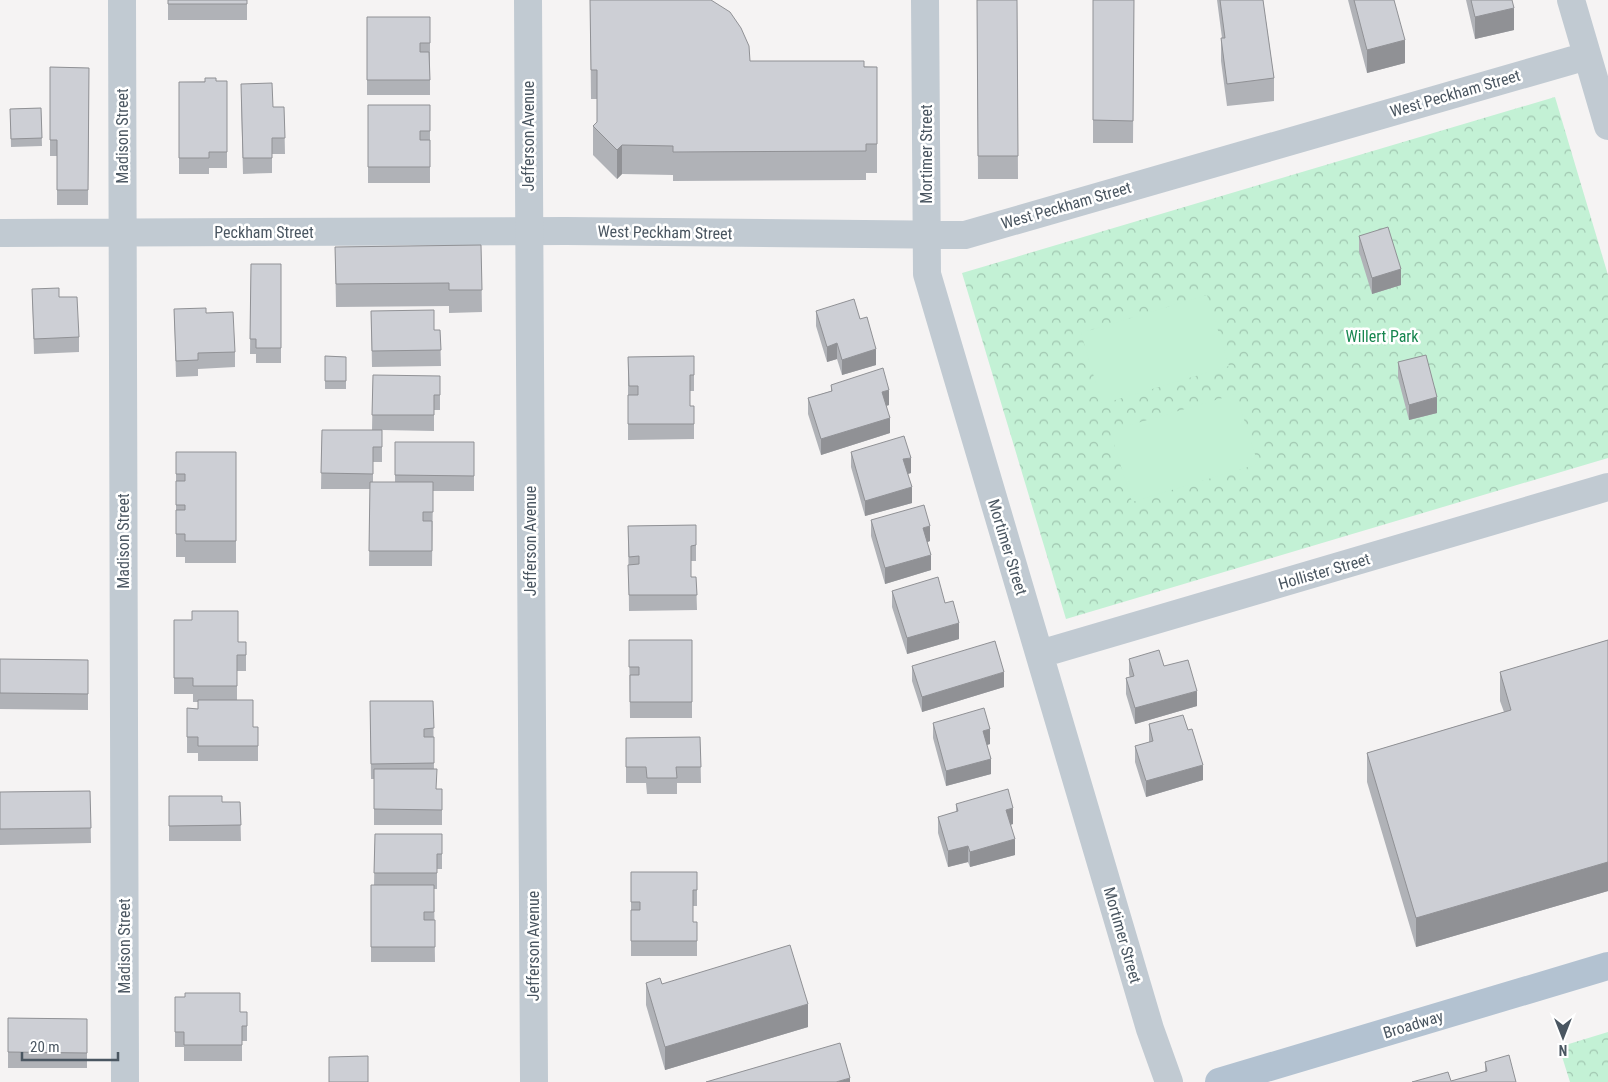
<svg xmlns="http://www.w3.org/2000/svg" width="1608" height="1082" font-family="'Roboto Condensed',sans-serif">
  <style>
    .park { fill: url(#park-crowns) }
    .pitch { fill: #c3f1d5 }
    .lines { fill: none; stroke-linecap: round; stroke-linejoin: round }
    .minor { stroke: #c1cad2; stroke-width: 28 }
    .tertiary { stroke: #c1cad2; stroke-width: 28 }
    .primary { stroke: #b3c2d1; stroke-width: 28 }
    .wall { fill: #b0b2b7 }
    .shaded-wall { fill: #909195 }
    .building { fill: #cdcfd5; stroke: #909195 }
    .labels { text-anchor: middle; stroke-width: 5; stroke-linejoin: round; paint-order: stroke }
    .street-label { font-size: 16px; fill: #4a5661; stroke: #fff }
    .park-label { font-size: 16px; fill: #17864f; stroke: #fff }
  </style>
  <defs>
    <pattern id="park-crowns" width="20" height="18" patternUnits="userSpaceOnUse" patternTransform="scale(1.25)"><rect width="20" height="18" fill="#c3f1d5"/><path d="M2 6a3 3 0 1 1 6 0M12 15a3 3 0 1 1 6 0" fill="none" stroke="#a0c6b0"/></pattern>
  </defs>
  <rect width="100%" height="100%" fill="#f5f3f3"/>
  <path class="park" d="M 1555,97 L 1608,275 L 1608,458 L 1066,619 L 962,273 Z
    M 1608,1032 L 1608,1082 L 1570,1082 L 1559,1047 Z"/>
  <path class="pitch" d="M 1207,295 L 1229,366 L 1102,404 L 1081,333 Z
    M 1236,394 L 1258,464 L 1132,502 L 1110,431 Z"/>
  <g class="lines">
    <path class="minor" d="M 122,0 L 125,1082
      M 925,0 L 927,274 L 1150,1029 L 1169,1082
      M 1571,0 L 1608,126
      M 0,233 L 566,231 L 965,235 L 1587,56
      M 1040,654 L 1608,487"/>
    <path class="tertiary" d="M 528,0 L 534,1082"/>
    <path class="primary" d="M 1219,1082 L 1608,966"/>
  </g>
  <path class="wall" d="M 168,0 L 247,0 L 247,20 L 168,20 Z
    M 590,0 L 750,61 L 877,67 L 877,173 L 866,173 L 866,180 L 673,181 L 673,175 L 622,174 L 617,179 L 593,155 L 593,126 L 597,122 L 597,99 L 591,99 Z
    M 977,0 L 1017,0 L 1018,179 L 978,179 Z
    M 1093,0 L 1134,0 L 1133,143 L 1093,143 Z
    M 1217,0 L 1263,0 L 1274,78 L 1274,101 L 1227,106 L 1221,61 L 1221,38 L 1222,38 Z
    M 1348,0 L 1394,0 L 1405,63 L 1367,73 Z
    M 1466,0 L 1512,0 L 1514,30 L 1475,39 Z
    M 367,17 L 430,17 L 430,95 L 367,95 Z
    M 50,67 L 89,68 L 88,205 L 57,205 L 57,156 L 50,156 Z
    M 227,81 L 227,168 L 209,168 L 209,174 L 179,174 L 179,82 Z
    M 241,100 L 273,107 L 284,107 L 285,154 L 272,154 L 272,173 L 243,174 Z
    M 368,105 L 430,105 L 430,183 L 368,183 Z
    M 41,108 L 42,146 L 11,147 L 10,109 Z
    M 1359,236 L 1401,285 L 1372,294 L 1359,252 Z
    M 481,245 L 482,312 L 449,313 L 449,306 L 336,307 L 335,247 Z
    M 251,264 L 281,264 L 281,363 L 256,363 L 256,354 L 250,354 Z
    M 32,289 L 59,297 L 79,337 L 79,352 L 34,354 Z
    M 174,309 L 206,313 L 235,352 L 235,367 L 198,369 L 198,376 L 176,377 Z
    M 371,311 L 434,330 L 440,330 L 441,366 L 372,367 Z
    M 816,311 L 860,319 L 876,365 L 842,375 L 837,359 L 827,362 L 816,326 Z
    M 325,356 L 346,357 L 346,389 L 325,389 Z
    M 694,356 L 694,391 L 690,391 L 690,406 L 694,406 L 694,439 L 628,440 L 628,357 Z
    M 1398,362 L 1437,413 L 1409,420 L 1398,378 Z
    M 373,375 L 440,391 L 440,410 L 434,410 L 434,431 L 382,430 L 382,462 L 373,462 L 373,482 L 395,482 L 395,442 L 474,442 L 474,491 L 433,491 L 432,566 L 369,566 L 370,489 L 321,489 L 322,430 L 372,430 Z
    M 831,385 L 889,405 L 886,406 L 890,433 L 821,455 L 808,414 L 808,398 L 831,391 Z
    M 176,452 L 236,452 L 236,563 L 185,563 L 185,557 L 176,557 Z
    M 851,452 L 911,473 L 908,474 L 912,503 L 865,516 L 851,467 Z
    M 871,520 L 930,541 L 927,542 L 931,570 L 885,584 L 871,536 Z
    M 696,525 L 696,561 L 691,561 L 691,577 L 696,577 L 697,610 L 629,611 L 628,526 Z
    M 892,591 L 945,603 L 959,639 L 907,654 L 892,607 Z
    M 174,620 L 192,620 L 238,642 L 246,642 L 246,671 L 237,671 L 237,700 L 253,727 L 258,727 L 258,761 L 198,761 L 198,753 L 187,753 L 187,708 L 198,709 L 198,702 L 193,702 L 193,694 L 174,694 Z
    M 629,640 L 692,640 L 692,718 L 630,718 Z
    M 1608,640 L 1608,891 L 1416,947 L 1367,782 L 1367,753 L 1504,712 L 1500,701 L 1500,672 Z
    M 0,659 L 88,660 L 88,710 L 0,709 Z
    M 1129,659 L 1164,666 L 1197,706 L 1135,724 L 1126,694 L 1126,678 L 1130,678 L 1129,674 Z
    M 912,666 L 1004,687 L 922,712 L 912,681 Z
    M 370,701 L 433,701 L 434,769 L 436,789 L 442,789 L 442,825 L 374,825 L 374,779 L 371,779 Z
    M 933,723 L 990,744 L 987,745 L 991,774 L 946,786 L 933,738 Z
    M 1149,724 L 1188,730 L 1203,780 L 1146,797 L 1135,762 L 1135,746 L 1149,743 Z
    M 700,737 L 701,783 L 677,783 L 677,794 L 647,794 L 646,783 L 626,783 L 626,738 Z
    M 90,791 L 91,843 L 0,845 L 0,792 Z
    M 169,796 L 222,802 L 240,802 L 241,841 L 169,841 Z
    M 956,804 L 1013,824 L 1010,825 L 1015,855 L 970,867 L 968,862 L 948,867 L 938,833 L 938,817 L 956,812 Z
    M 375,834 L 442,834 L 442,869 L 437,869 L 437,889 L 434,889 L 435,962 L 371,962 L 371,885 L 374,885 Z
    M 631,872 L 697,872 L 697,906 L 693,906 L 693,922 L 697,922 L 697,956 L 631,956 Z
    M 646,983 L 662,984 L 808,1027 L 665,1070 L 646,1005 Z
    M 175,997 L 240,1012 L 247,1012 L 247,1041 L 242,1041 L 242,1061 L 184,1061 L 184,1047 L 175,1047 Z
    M 8,1018 L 87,1019 L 87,1068 L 8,1068 Z
    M 1485,1062 L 1516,1082 L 1451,1081 L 1485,1072 Z"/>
  <path class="shaded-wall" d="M 1514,8 L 1514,30 L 1475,39 L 1475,17 Z
    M 1405,40 L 1405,63 L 1367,73 L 1367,50 Z
    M 622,145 L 622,174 L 617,179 L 617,150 Z
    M 1401,269 L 1401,285 L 1372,294 L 1372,278 Z
    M 837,343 L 837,359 L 827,362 L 827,347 Z
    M 876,349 L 876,365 L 842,375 L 842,360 Z
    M 889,390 L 889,405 L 882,407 L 882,392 Z
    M 1437,397 L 1437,413 L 1409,420 L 1409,405 Z
    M 890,418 L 890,433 L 821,455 L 821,439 Z
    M 911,458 L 911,473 L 903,475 L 903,459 Z
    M 912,487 L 912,503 L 865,516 L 865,501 Z
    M 930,526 L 930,541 L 923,544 L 923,528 Z
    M 931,555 L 931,570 L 885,584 L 885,568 Z
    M 959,623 L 959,639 L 907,654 L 907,638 Z
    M 1004,672 L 1004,687 L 922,712 L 922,697 Z
    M 1197,691 L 1197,706 L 1135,724 L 1135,708 Z
    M 990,729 L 990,744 L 983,746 L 983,731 Z
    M 991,759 L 991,774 L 946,786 L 946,771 Z
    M 1203,765 L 1203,780 L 1146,797 L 1146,781 Z
    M 1013,808 L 1013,824 L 1006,826 L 1006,810 Z
    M 1015,839 L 1015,855 L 970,867 L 970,852 Z
    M 968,846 L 968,862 L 948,867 L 948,851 Z
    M 1608,862 L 1608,891 L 1416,947 L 1416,918 Z
    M 808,1004 L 808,1027 L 665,1070 L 665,1047 Z
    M 850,1078 L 850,1082 L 836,1082 Z"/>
  <path class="building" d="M 168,0 L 247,0 L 247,4 L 168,4 Z
    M 590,0 L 711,0 L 730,12 L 741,28 L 749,46 L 750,61 L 864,61 L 864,67 L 877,67 L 877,144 L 866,144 L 866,151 L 673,152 L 673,146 L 622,145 L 617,150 L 593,126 L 597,122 L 597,70 L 591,70 Z
    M 977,0 L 1017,0 L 1018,156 L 978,156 Z
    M 1093,0 L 1134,0 L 1133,121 L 1093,120 Z
    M 1220,0 L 1263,0 L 1274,78 L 1227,84 L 1221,38 L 1225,38 Z
    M 1354,0 L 1394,0 L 1405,40 L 1367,50 Z
    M 1471,0 L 1512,0 L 1514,8 L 1475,17 Z
    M 367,17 L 430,17 L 430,43 L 420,43 L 420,52 L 429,52 L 430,80 L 367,80 Z
    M 50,67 L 89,68 L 88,190 L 57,190 L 57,140 L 50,140 Z
    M 205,78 L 216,78 L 216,81 L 227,81 L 227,152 L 209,152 L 209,158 L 179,158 L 179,82 L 205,82 Z
    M 272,83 L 273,107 L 284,107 L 285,138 L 272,138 L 272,158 L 243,158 L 241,84 Z
    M 368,105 L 430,105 L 430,131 L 420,131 L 420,140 L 430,140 L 430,167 L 368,167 Z
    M 41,108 L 42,138 L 11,139 L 10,109 Z
    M 1388,227 L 1401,269 L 1372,278 L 1359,236 Z
    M 481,245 L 482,290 L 449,290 L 449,283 L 336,284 L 335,247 Z
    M 251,264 L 281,264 L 281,348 L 256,348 L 256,339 L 250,339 Z
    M 59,288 L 59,297 L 77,297 L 79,337 L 34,339 L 32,289 Z
    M 854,299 L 860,319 L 867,317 L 876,349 L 842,360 L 837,343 L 827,347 L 816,311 Z
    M 206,308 L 206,313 L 233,312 L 235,352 L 198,353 L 198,360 L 176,361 L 174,309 Z
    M 434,310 L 434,330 L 440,330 L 441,350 L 372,351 L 371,311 Z
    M 1426,355 L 1437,397 L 1409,405 L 1398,362 Z
    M 325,356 L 346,357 L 346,381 L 325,381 Z
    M 694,356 L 694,375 L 690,375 L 690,406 L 694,406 L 694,424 L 628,424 L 628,395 L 638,395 L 638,386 L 629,386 L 628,357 Z
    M 883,368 L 889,390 L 882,392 L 890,418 L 821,439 L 808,398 L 832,391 L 831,385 Z
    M 373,375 L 440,376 L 440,395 L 434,395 L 434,415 L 372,415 Z
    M 322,430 L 382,430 L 382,447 L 373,447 L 373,474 L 321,473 Z
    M 904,436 L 911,458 L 903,459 L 912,487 L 865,501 L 851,452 Z
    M 395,442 L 474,442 L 474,476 L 395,475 Z
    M 176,452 L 236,452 L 236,541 L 185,541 L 185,534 L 176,534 L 176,510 L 185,510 L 185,505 L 176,505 L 176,481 L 185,481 L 185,474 L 176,474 Z
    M 370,482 L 433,482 L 433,512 L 423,512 L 423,521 L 432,521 L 432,551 L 369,551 Z
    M 924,505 L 930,526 L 923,528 L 931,555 L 885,568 L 871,520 Z
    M 696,525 L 696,545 L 691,546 L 691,577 L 696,577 L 697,595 L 629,595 L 628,565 L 639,564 L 639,556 L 629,557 L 628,526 Z
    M 938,577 L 945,603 L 953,601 L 959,623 L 907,638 L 892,591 Z
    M 192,611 L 238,611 L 238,642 L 246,642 L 246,655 L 237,655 L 237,686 L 193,686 L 193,678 L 174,678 L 174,620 L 192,620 Z
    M 629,640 L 692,640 L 692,702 L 630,702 L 630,675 L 639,675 L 639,667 L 629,667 Z
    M 1608,640 L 1608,862 L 1416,918 L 1367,753 L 1511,710 L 1500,672 Z
    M 995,641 L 1004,672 L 922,697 L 912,666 Z
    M 1159,650 L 1164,666 L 1188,660 L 1197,691 L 1135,708 L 1126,678 L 1134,676 L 1129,659 Z
    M 0,659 L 88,660 L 88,694 L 0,693 Z
    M 198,700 L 253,700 L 253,727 L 258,727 L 258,746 L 198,746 L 198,737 L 187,737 L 187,708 L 198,709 Z
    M 370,701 L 433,701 L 434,728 L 424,729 L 424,737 L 434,737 L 434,763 L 371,764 Z
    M 984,708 L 990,729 L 983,731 L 991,759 L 946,771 L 933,723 Z
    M 1183,715 L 1188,730 L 1192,729 L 1203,765 L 1146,781 L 1135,746 L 1153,741 L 1149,724 Z
    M 700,737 L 701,767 L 676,767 L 677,778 L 647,778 L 646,767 L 626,767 L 626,738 Z
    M 374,769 L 437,769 L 436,789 L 442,789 L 442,810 L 374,809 Z
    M 1008,789 L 1013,808 L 1006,810 L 1015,839 L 970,852 L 968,846 L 948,851 L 938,817 L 958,811 L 956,804 Z
    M 90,791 L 91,828 L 0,829 L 0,792 Z
    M 169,796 L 222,796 L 222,802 L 240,802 L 241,825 L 169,826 Z
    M 375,834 L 442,834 L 442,854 L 437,854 L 437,873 L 374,873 Z
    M 631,872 L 697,872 L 697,890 L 693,890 L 693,922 L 697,922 L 697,941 L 631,941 L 631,910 L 640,910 L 640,902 L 631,902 Z
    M 371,885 L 434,885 L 434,912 L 424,912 L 424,920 L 435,920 L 435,947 L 371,947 Z
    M 790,945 L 808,1004 L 665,1047 L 646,983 L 660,978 L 662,984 Z
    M 185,993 L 240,993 L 240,1012 L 247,1012 L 247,1026 L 242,1026 L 242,1045 L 184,1045 L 184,1032 L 175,1032 L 175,997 L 185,997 Z
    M 8,1018 L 87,1019 L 87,1053 L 8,1052 Z
    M 840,1043 L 850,1078 L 836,1082 L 706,1082 Z
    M 1509,1055 L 1516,1082 L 1412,1082 L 1448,1072 L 1451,1081 L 1487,1071 L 1485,1062 Z
    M 368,1056 L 368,1082 L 329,1082 L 329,1057 Z"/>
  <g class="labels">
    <g class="street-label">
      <text transform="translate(1455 93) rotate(-16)" y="6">West Peckham Street</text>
      <text transform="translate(122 136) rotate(-90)" y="6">Madison Street</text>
      <text transform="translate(528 136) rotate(-90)" y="6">Jefferson Avenue</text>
      <text transform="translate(926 154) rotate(-90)" y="6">Mortimer Street</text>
      <text transform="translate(1066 205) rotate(-16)" y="6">West Peckham Street</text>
      <text x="264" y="238">Peckham Street</text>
      <text transform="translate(665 232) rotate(1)" y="6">West Peckham Street</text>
      <text transform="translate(123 541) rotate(-90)" y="6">Madison Street</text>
      <text transform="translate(530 541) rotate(-90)" y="6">Jefferson Avenue</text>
      <text transform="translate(1008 547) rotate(73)" y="6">Mortimer Street</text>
      <text transform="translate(1324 571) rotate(-16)" y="6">Hollister Street</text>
      <text transform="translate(1123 935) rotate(74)" y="6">Mortimer Street</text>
      <text transform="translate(124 946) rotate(-90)" y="6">Madison Street</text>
      <text transform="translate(533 946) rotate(-90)" y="6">Jefferson Avenue</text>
      <text transform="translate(1413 1024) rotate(-17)" y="6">Broadway</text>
    </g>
    <g class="park-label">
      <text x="1382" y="342">Willert Park</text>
    </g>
  </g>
  <g transform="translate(1563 1037) rotate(180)" stroke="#ffffff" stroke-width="4" paint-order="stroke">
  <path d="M0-4L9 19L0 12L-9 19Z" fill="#4a5661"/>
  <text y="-8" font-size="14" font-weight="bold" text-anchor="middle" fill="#4a5661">N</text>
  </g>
  <path d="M22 1052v8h96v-8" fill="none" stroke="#4a5661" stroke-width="2.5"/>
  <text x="30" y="1052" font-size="15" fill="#4a5661" stroke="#ffffff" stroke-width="4" paint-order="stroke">20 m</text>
</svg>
